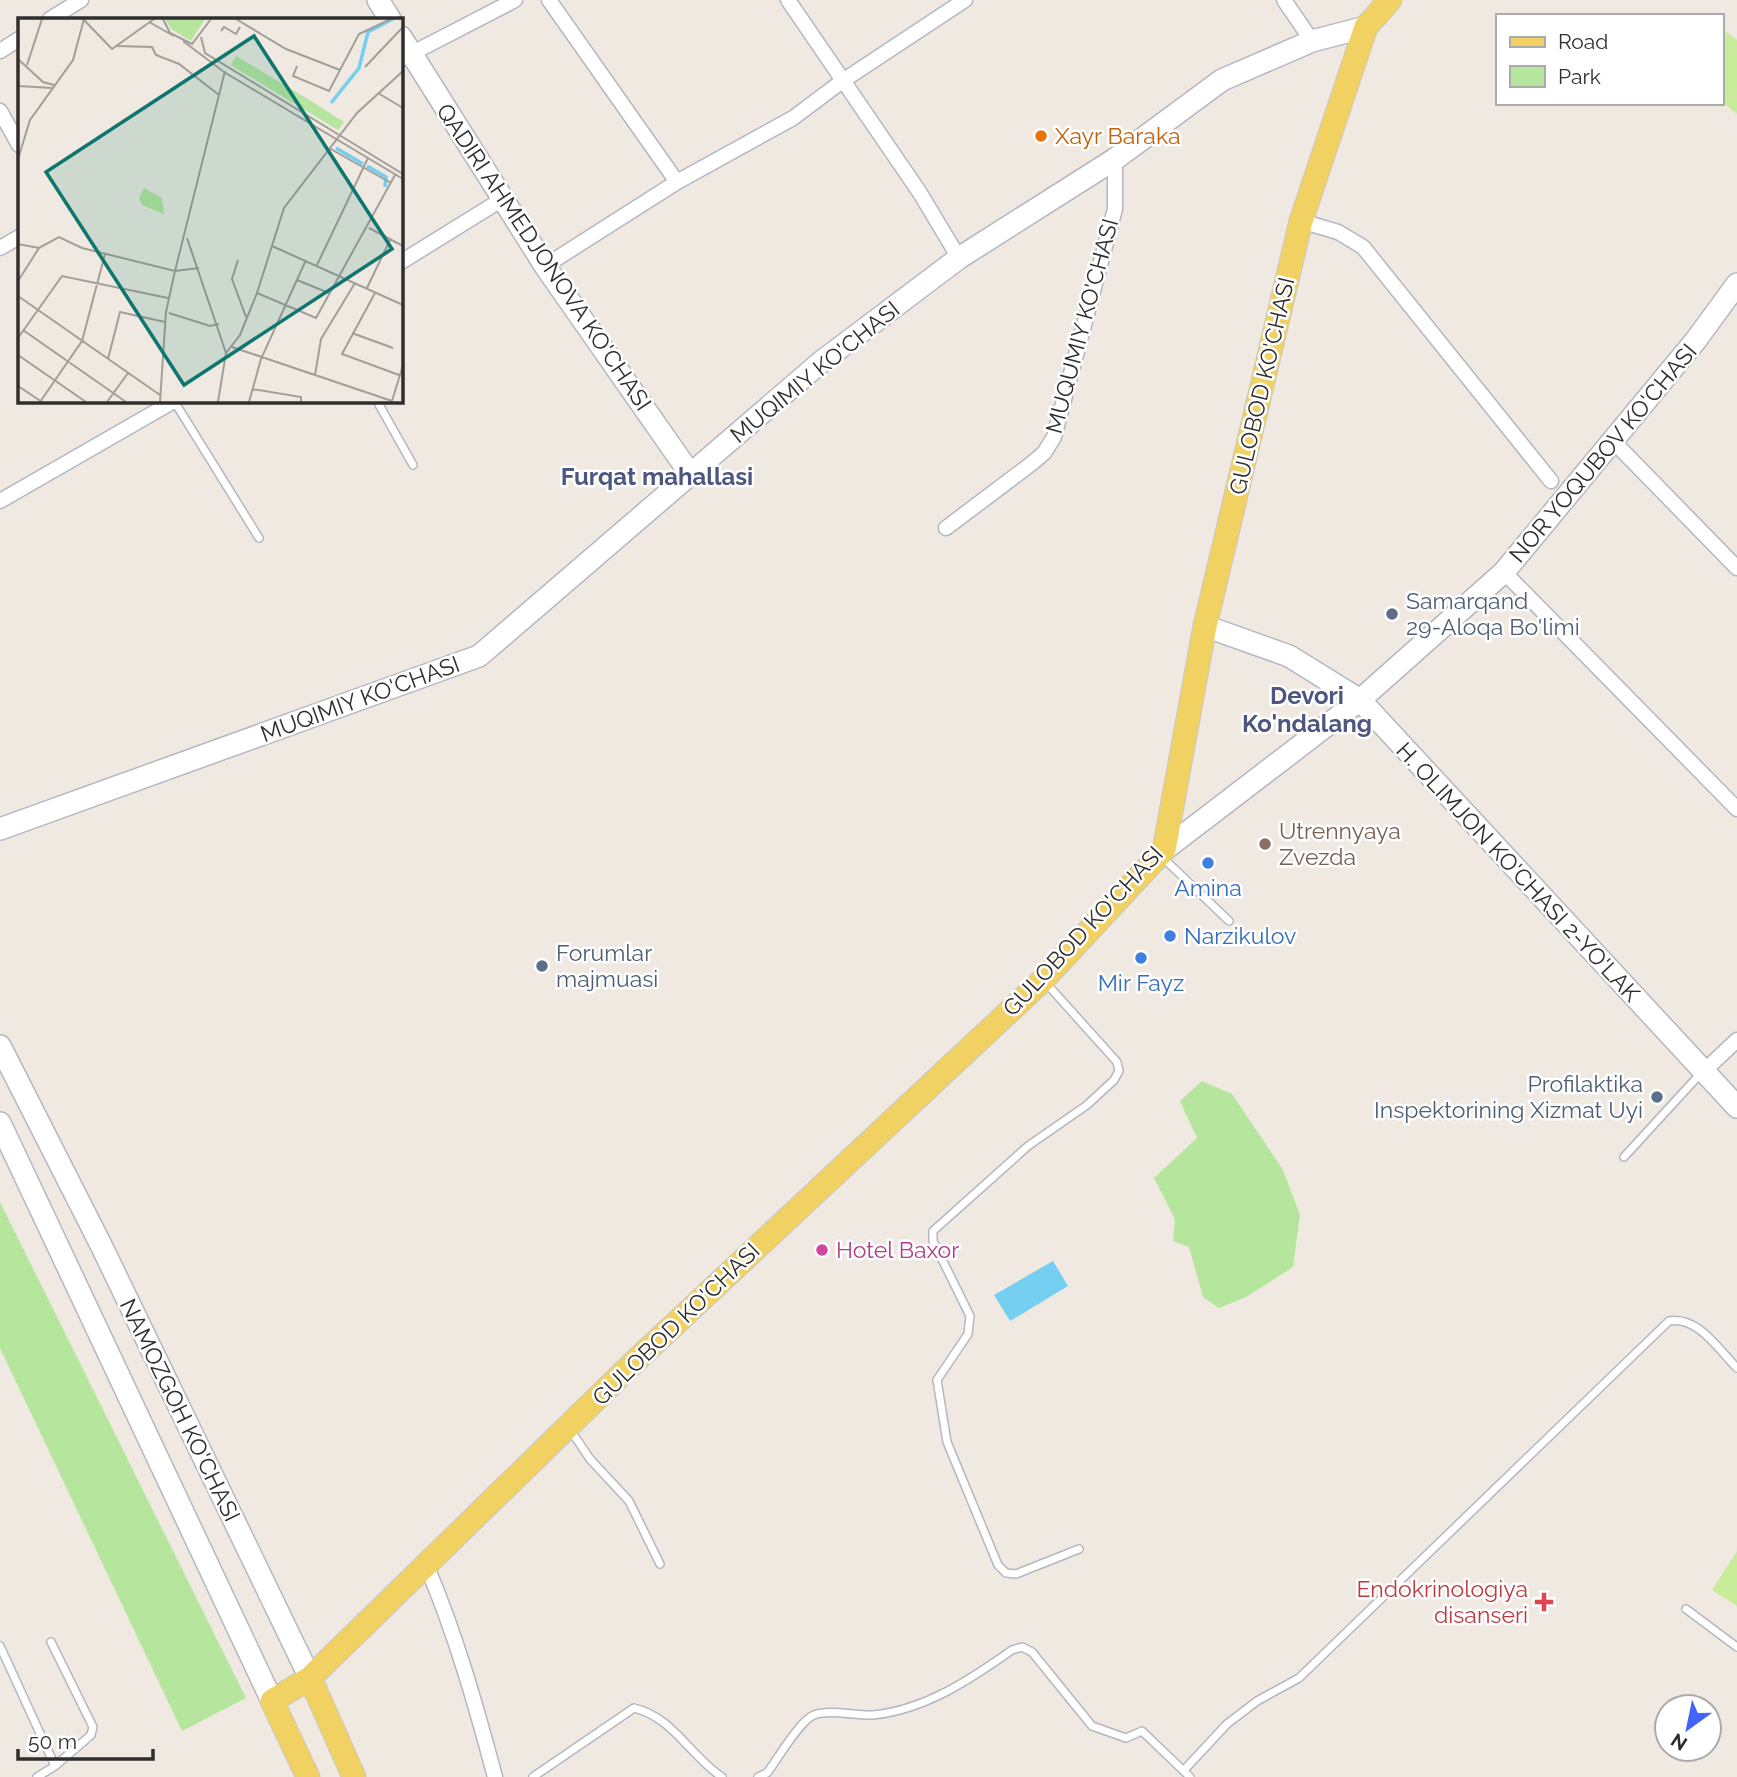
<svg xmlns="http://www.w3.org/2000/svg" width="1737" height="1777" font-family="Raleway,sans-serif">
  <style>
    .green { fill: #b6e59e }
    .pitch { fill: #c9ec9a }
    .water { fill: #75cff0 }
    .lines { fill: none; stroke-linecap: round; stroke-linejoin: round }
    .lane-casing { stroke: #b4b7c1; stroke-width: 10 }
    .street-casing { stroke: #b4b7c1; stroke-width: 17 }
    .secondary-casing { stroke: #b4b7c1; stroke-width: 24 }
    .primary-casing { stroke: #c9c9c9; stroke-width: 25 }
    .lane { stroke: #fff; stroke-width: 7 }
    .street { stroke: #fff; stroke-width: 14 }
    .secondary { stroke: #fff; stroke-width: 21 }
    .primary { stroke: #f2d163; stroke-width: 23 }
    .food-dot { fill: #e8710a; stroke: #fff; stroke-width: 2.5 }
    .service-dot { fill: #5c6f8a; stroke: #fff; stroke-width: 2.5 }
    .education-dot { fill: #8d6e63; stroke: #fff; stroke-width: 2.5 }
    .shop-dot { fill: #3f7fe0; stroke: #fff; stroke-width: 2.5 }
    .hotel-dot { fill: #d1479c; stroke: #fff; stroke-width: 2.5 }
    .health-dot { fill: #e0444e; stroke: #fff; stroke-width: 2.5 }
    .labels { text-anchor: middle; stroke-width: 5; stroke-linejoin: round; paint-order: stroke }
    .food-label { font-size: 23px; fill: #c56008; stroke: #fff; text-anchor: start }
    .street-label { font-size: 23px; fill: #2e2e2e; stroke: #fff }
    .service-label { font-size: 23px; fill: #4e5e75; stroke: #fff; text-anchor: start }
    .education-label { font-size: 23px; fill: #785e54; stroke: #fff; text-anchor: start }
    .shop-label { font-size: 23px; fill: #366cbe; stroke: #fff }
    .hotel-label { font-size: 23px; fill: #b23c85; stroke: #fff; text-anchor: start }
    .health-label { font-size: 23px; fill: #be3a42; stroke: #fff; text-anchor: end }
    .neighbourhood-label { font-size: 24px; font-weight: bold; fill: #4d5680; stroke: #fff }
    .inset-river { fill: none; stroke: #75cff0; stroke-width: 3.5 }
    .inset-road { fill: none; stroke: #a29e99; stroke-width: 2 }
    .view { fill: #0f766e; fill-opacity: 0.15; stroke: #0f766e; stroke-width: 3.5 }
    .inset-edge { fill: none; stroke: #2e2e2e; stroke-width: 3.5 }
  </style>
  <rect width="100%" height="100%" fill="#efe9e1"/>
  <path class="green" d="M 1202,1081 L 1232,1094 L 1283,1170 L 1300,1215 L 1293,1267 L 1246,1297 L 1219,1308 L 1203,1297 L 1189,1247 L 1173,1241 L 1175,1219 L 1154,1178 L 1197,1138 L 1180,1101 Z
    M 0,1202 L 246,1698 L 182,1731 L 0,1348 Z"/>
  <path class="pitch" d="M 1721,28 L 1737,40 L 1737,114 L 1721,101 Z
    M 1737,1551 L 1737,1606 L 1712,1590 Z"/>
  <path class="water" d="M 1053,1261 L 1068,1286 L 1010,1321 L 994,1295 Z"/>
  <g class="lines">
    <g class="lane-casing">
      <path id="lane" d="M 174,401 L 259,538
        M 377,401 L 413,465
        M 1161,856 L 1229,921
        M 1046,983 L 1117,1062 L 1119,1071 L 1114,1080 L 1087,1105 L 1028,1146 L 933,1231 L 933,1241 L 970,1316 L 968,1334 L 937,1380 L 947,1442 L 998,1565 L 1006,1573 L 1016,1574 L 1079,1549
        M 1624,1157 L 1702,1072
        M 571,1431 L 590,1459 L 629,1501 L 660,1564
        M 1686,1609 L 1737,1647
        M 51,1642 L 93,1727 L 91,1735 L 55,1766
        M 0,1646 L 55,1766 L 37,1777
        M 1185,1769 L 1227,1724 L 1257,1701 L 1299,1678 L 1669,1321 C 1698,1316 1718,1349 1737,1368
        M 533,1777 L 634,1708 C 673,1717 691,1757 722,1777
        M 758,1777 L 767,1773 C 777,1760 800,1720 814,1715 C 830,1709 855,1716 873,1715 C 925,1710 971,1679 1012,1650 L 1022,1647 L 1032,1652 L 1092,1726 L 1126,1738 L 1142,1731 L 1190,1777"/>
    </g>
    <g class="street-casing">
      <path id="street" d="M 549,0 L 677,182
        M 788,0 L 920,193 L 959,258
        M 1284,0 L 1312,41
        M 50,19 L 81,0
        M 0,51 L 19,39
        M 401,59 L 515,0
        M 0,111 L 19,145
        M 1301,221 L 1338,232 L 1363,247 L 1551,481
        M 0,248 L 19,237
        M 401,262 L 501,200
        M 545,266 L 677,182 L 793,118 L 841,82 L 965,0
        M 1613,441 L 1737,568
        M 0,501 L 174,401
        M 946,528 L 1031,464 L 1044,453 L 1054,437 L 1115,209 L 1115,159
        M 1504,572 L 1737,809
        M 1703,1072 L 1737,1040
        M 427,1567 C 456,1635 476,1706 495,1777"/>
    </g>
    <g class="secondary-casing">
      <path id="secondary" d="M 378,0 L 390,19
        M 401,37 L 545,266 L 691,475
        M 1205,626 L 1289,656 L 1360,700 L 1737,1107
        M 0,829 L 479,656 L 821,362 L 959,258 L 1115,159 L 1222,80 L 1312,41 L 1366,27
        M 1164,850 L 1360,700 L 1504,572 L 1696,340 L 1737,284
        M 0,1046 L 101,1245 L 310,1678
        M 0,1123 L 272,1701"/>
    </g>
    <g class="primary-casing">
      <path id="primary" d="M 310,1678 L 354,1777
        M 308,1777 L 272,1701 L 310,1678 L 629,1367 L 1043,980 L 1164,850 L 1205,626 L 1301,221 L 1366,27 L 1390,0"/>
    </g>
    <use href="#lane" class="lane"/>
    <use href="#street" class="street"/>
    <use href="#secondary" class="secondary"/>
    <use href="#primary" class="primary"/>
  </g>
  <circle class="food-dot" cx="1041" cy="136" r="7"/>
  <g class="service-dot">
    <circle cx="1392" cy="614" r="7"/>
    <circle cx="542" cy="966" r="7"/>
    <circle cx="1657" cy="1097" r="7"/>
  </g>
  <circle class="education-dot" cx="1265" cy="844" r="7"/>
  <g class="shop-dot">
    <circle cx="1208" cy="863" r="7"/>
    <circle cx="1170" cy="936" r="7"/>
    <circle cx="1141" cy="958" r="7"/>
  </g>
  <circle class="hotel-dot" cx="822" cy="1250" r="7"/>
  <path class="health-dot" d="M1540.5 1591.5h7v7h7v7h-7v7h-7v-7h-7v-7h7z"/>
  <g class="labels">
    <g class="food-label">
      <text x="1055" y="144">Xayr Baraka</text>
    </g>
    <g class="street-label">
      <text transform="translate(544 257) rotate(56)" y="8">QADIRI AHMEDJONOVA KO'CHASI</text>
      <text transform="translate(1082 326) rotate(-75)" y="8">MUQUMIY KO'CHASI</text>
      <text transform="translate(815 372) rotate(-39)" y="8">MUQIMIY KO'CHASI</text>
      <text transform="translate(1262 386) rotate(-77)" y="8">GULOBOD KO'CHASI</text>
      <text transform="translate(1603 453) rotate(-50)" y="8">NOR YOQUBOV KO'CHASI</text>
      <text transform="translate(360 699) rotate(-20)" y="8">MUQIMIY KO'CHASI</text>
      <text transform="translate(1518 872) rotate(47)" y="8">H. OLIMJON KO'CHASI 2-YO'LAK</text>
      <text transform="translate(1083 931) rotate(-47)" y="8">GULOBOD KO'CHASI</text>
      <text transform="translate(676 1324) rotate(-44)" y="8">GULOBOD KO'CHASI</text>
      <text transform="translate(180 1410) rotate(64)" y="8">NAMOZGOH KO'CHASI</text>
    </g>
    <g class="service-label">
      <text x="1406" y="609">Samarqand<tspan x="1406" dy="26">29-Aloqa Bo'limi</tspan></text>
      <text x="556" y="961">Forumlar<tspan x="556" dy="26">majmuasi</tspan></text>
      <text x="1643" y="1092" text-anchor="end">Profilaktika<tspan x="1643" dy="26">Inspektorining Xizmat Uyi</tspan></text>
    </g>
    <g class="education-label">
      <text x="1279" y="839">Utrennyaya<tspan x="1279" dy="26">Zvezda</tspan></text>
    </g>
    <g class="shop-label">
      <text x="1208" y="896">Amina</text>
      <text x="1184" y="944" text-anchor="start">Narzikulov</text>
      <text x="1141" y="991">Mir Fayz</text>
    </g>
    <g class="hotel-label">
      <text x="836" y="1258">Hotel Baxor</text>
    </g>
    <g class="health-label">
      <text x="1528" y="1597">Endokrinologiya<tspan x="1528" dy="26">disanseri</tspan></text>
    </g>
    <g class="neighbourhood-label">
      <text x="657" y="485">Furqat mahallasi</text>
      <text x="1307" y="704">Devori<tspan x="1307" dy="28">Ko'ndalang</tspan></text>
    </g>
  </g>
  <g transform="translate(18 18)">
    <rect width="385" height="385" fill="#efe9e1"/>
    <path d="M 147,1 L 187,1 L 173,23 L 153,11 ZM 218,38 L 293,83 L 326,104 L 320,112 L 213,47 ZM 126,170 L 144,180 L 146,196 L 124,187 L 121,180 Z" fill="#b6e59e"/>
    <path class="inset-river" d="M 313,85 L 341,50 L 350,14 L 375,1M 318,130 L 345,146M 349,148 L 368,159 L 367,169"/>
    <path class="inset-road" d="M 145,1 L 152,15 L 174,26 L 193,1M 218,1 L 268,31 L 322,52M 66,2 L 94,31 L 136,1M 131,4 L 156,18M 203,13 L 206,9 L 218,16 L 222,9M 183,19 L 187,35 L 385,156M 165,23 L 206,54 L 385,161M 99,28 L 134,29 L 138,37 L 161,46 L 201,77M 0,41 L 25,64 L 36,67M 9,47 L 24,1M 279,48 L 275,58 L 311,73 L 341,16 L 373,1M 347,49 L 385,9M 0,68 L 34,70M 360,75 L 385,90M 311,130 L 373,165M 0,141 L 12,102 L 55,42 L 66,1M 351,210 L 385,228M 169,220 L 208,335 L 200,384M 0,226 L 21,230 L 41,219 L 64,230 L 157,253 L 181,250M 254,228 L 385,287M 220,242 L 214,261 L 228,299M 299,247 L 350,140M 157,253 L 207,53M 279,262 L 311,275M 0,263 L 21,230M 349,270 L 372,222M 239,275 L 298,300 L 377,157M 357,275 L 324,336 L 381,357M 0,278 L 142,377M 151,295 L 192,308 L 201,306M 5,312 L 108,384M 334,315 L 375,330M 0,320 L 44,258 L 150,280M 214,329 L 374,383M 208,335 L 222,317 L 239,275 L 266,190 L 339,95 L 385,53M 0,337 L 68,384M 90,341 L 102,294 L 147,304M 297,357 L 303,321 L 337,265M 0,368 L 24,384M 234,371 L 283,379 L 283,384M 374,383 L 385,347M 22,384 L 64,323 L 87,236M 89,384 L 110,355M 142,384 L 148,294 L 157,253M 231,384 L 243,341 L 288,242"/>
    <path class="view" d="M 236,18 L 374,231 L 166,367 L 28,154 Z"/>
    <rect width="385" height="385" class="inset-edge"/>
  </g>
  <rect x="1496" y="14" width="228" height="91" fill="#ffffff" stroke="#ababab" stroke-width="2"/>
  <rect x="1510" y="37" width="35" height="10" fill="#f2d163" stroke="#ababab" stroke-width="2"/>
  <text x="1558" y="49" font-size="21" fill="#2e2e2e">Road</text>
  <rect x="1510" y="66" width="35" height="21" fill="#b6e59e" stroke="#ababab" stroke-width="2"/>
  <text x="1558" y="84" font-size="21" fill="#2e2e2e">Park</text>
  <g transform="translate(1688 1728) rotate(213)"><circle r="33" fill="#ffffff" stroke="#ababab" stroke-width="2"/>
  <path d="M0-5L12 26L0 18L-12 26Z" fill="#4264fb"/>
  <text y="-10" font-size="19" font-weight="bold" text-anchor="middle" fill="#2e2e2e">N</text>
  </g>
  <path d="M18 1749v10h135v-10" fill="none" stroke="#2e2e2e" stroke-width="3.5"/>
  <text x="28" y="1749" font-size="21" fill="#2e2e2e" stroke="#ffffff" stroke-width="5" paint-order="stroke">50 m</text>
</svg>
